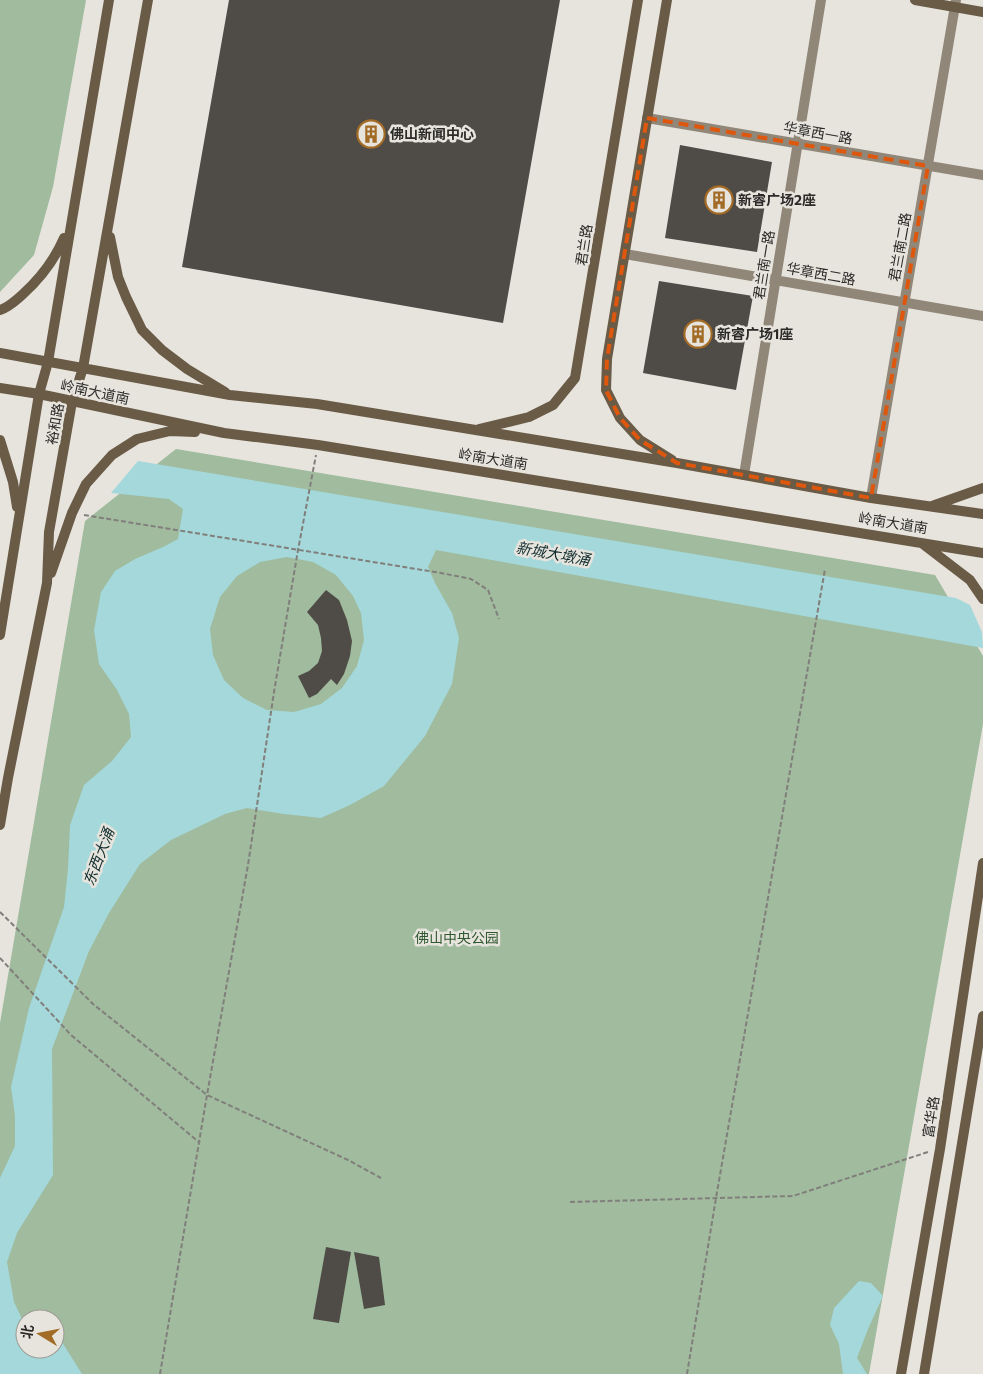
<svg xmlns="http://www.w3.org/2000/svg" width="983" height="1374" font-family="Commissioner,'Noto Sans SC',sans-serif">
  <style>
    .green { fill: #a0bb9e; fill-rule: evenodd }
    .water { fill: #a4d8da; fill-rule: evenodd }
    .building { fill: #4f4b47 }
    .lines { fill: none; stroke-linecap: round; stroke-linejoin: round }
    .path { stroke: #817f7b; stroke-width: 2; stroke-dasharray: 5 2.5; stroke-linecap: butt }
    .street { stroke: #918779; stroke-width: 10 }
    .secondary { stroke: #6a5b47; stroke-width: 10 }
    .marked { fill: none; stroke: #df570d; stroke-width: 4; stroke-dasharray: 10 6; stroke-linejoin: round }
    .labels { text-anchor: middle; stroke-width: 5; stroke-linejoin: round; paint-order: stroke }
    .street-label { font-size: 14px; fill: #2b2a28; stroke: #e7e4de }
    .poi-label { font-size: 14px; font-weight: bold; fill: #2b2a28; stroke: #e7e4de; text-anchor: start }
    .park-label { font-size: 14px; fill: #2e582d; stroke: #e7e4de }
    .water-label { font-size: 15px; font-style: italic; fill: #122e2f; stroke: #e7e4de }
  </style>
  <rect width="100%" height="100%" fill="#e7e4de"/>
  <path class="green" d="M 0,0 L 86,0 L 53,187 L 34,255 L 0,292 Z
    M 176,449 L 935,575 L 983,656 L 983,724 L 869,1374 L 0,1374 L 0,1023 L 85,521 ZM 25,1319 L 55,1319 L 55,1349 L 25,1349 Z"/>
  <path class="water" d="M 138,461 L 956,598 L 970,605 L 982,632 L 983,648 L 436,550 L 428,567 L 435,583 L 452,613 L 459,638 L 452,684 L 425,736 L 384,786 L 350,805 L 321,818 L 284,814 L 247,808 L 225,814 L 171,840 L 140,864 L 109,913 L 89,951 L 52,1049 L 53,1175 L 17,1233 L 7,1262 L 14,1302 L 25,1325 L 25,1349 L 55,1349 L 55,1339 L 62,1342 L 82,1374 L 0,1374 L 0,1178 L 15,1146 L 15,1116 L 11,1087 L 29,1008 L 64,907 L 68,869 L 70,825 L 84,785 L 112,761 L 131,737 L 129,714 L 117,690 L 99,664 L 94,630 L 101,592 L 115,571 L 135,559 L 163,547 L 178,539 L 183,509 L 169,499 L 111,493 ZM 287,557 L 313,562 L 336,575 L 353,596 L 361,613 L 364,640 L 357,666 L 342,688 L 321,704 L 294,712 L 267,710 L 243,698 L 224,680 L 213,655 L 210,629 L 220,597 L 237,576 L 260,562 Z
    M 859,1281 L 871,1283 L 883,1296 L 868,1329 L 857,1358 L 867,1374 L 843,1374 L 839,1344 L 830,1325 L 834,1308 Z"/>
  <path class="building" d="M 229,0 L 560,0 L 503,323 L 182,267 Z
    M 680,145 L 772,162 L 757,252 L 665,238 Z
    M 659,281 L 753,296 L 736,390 L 643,373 Z
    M 326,590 L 339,600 L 347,620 L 352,641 L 350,656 L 344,674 L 337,685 L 331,679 L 317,694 L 309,698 L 298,676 L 309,671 L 318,663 L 322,651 L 321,638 L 318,625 L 307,612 Z
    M 326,1247 L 351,1252 L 339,1323 L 313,1319 Z
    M 354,1252 L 379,1257 L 385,1305 L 364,1309 Z"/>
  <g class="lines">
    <path class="path" d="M 84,515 L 441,573 L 471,579 L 488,590 L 499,619
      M 0,912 L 93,1004 L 207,1095 L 348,1160 L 381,1178
      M 0,958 L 71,1035 L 200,1143
      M 570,1202 L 793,1196 L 928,1152
      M 160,1374 L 207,1095 L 248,865 L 274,692 L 298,550 L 316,455
      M 687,1374 L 716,1198 L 825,569"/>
    <path class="street" d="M 647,118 L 983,175
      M 625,254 L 983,316
      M 744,475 L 821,0
      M 871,498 L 956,0"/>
    <path class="secondary" d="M 667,0 L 607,359 L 606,390 L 620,418 L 640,440 L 672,460
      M 915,0 L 983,12
      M 110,237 L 118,277 L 126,297 L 142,330 L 162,350 L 187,369 L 225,392
      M 0,310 C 9,307 15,301 22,295 C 41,278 54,261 64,238
      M 0,353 L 230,395 L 317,404 L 677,463 L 871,498 L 983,514
      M 0,388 L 39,394 L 224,433 L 318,445 L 983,553
      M 479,429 L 529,417 L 553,405 L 575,378 L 638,0
      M 0,440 L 13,482 L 17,507
      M 932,506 L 983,488
      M 923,544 L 970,580 L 983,599
      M 51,573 L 72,513 L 86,484 L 112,455 L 137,439 L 170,431 L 195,432
      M 0,635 L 39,394 L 48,362 L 109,0
      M 0,825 L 8,778 L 47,583 L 49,532 L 72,402 L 83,368 L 148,0
      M 901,1374 L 940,1149 L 983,863
      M 924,1374 L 983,1016"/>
  </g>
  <path class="marked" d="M 647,118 L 928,166 L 871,498 L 677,463 L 640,440 L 620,418 L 606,390 L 607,359 Z"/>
  <defs>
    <g id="building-ring" transform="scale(1.4375)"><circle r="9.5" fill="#e7e4de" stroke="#a26b26" stroke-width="1.5"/><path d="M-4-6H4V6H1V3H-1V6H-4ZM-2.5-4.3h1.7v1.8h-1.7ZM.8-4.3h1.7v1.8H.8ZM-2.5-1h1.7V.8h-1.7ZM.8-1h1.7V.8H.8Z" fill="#a26b26"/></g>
  </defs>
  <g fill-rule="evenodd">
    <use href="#building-ring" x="371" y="134"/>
    <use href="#building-ring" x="719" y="200"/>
    <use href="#building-ring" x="698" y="334"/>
  </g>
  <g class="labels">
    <g class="street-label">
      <text transform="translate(818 133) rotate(10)" y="5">华章西一路</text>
      <text transform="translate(584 245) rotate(-81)" y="5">君兰路</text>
      <text transform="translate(900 247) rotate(-80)" y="5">君兰南二路</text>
      <text transform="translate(764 265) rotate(-81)" y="5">君兰南一路</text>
      <text transform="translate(821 274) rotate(10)" y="5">华章西二路</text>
      <text transform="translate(95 392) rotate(12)" y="5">岭南大道南</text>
      <text transform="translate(55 424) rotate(-80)" y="5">裕和路</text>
      <text transform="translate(493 459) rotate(9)" y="5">岭南大道南</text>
      <text transform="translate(893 523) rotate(9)" y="5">岭南大道南</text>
      <text transform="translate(931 1117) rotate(-81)" y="5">富华路</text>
    </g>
    <g class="poi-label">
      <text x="390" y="139">佛山新闻中心</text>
      <text x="738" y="205">新睿广场2座</text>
      <text x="717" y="339">新睿广场1座</text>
    </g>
    <g class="park-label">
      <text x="457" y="943">佛山中央公园</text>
    </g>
    <g class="water-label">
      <text transform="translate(553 554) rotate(10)" y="5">新城大墩涌</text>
      <text transform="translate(99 857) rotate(-69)" y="5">东西大涌</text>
    </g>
  </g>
  <g transform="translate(40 1334) rotate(280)"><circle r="24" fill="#e7e4de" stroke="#9c9a95"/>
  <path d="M0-4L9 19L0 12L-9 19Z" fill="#a26b26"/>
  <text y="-8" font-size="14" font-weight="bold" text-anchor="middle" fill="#2b2a28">北</text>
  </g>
</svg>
